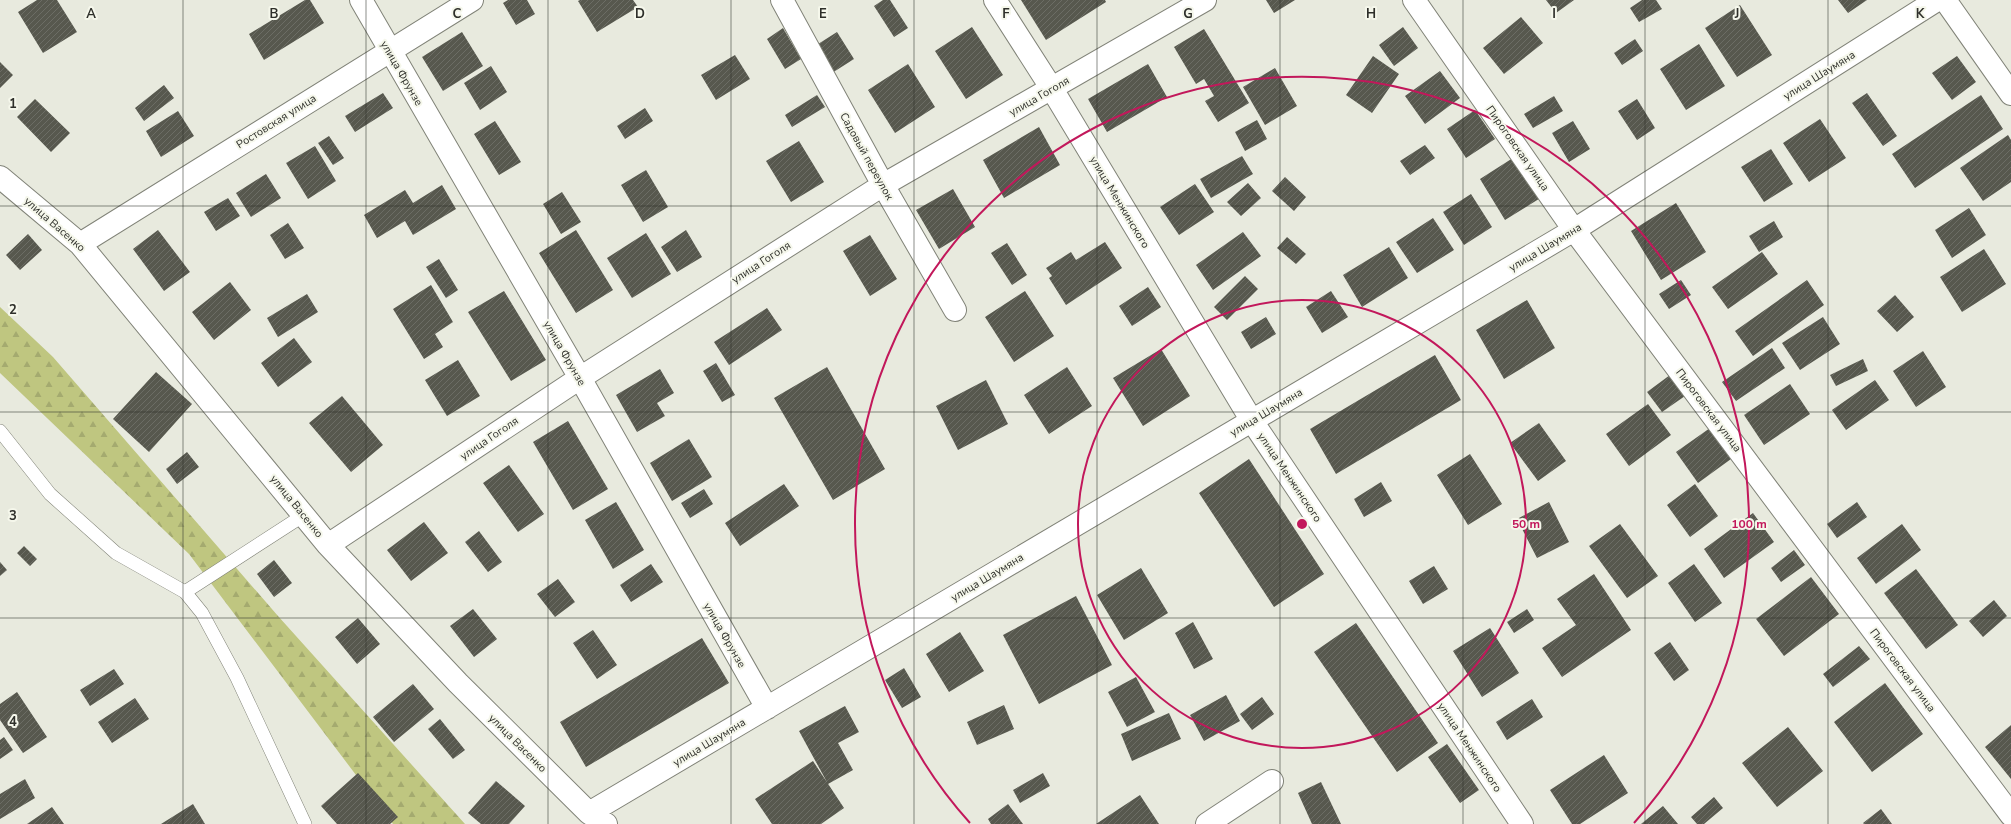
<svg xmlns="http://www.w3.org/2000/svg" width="2011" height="824" font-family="'Nunito Sans',sans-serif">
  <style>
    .forest { fill: url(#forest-firs) }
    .building { fill: url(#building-hatch) }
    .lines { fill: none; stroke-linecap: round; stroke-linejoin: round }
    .service-casing { stroke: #818378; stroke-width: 14 }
    .minor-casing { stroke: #818378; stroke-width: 24 }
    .service { stroke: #fff; stroke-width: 13 }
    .minor { stroke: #fff; stroke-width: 22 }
    .grid { fill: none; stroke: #2e2f2a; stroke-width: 1; stroke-opacity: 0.55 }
    .ring { fill: none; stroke: #c2185b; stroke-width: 2 }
    .labels { text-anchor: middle; stroke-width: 4; stroke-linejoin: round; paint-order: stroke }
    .street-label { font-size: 11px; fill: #2e2f2a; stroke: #f5f7eb }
    .grid-label { font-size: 13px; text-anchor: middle; font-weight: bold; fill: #2e2f2a; stroke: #f5f7eb; stroke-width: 4; stroke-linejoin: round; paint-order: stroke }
    .centre { fill: #c2185b; stroke: #f5f7eb; stroke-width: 2 }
    .ring-label { font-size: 12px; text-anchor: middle; font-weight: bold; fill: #c2185b; stroke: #f5f7eb; stroke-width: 4; stroke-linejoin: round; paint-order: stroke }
  </style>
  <defs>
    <pattern id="forest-firs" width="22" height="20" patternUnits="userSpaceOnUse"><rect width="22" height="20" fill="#bfc680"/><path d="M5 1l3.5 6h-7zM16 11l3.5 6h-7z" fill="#a4aa6f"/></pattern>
    <pattern id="building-hatch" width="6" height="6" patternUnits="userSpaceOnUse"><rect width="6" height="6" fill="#57584e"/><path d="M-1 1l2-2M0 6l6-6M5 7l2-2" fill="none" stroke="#6c6d65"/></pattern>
  </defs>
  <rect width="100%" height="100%" fill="#e8eade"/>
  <path class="forest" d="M 0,307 L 53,357 L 278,616 L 465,824 L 393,824 L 189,554 L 0,373 Z"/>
  <path class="building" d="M 37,0 L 57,0 L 77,32 L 43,53 L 18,12 Z
    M 305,0 L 310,0 L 324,23 L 264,60 L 249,34 Z
    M 508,0 L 527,0 L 535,14 L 516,25 L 503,3 Z
    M 580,0 L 633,0 L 638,7 L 597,32 L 578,1 Z
    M 883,0 L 890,0 L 908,28 L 894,37 L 874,6 Z
    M 1021,0 L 1105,0 L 1106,2 L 1046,40 Z
    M 1266,0 L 1295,0 L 1274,13 Z
    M 1546,0 L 1574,0 L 1556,13 Z
    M 1642,0 L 1656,0 L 1662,9 L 1639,22 L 1630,8 Z
    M 1838,0 L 1867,0 L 1848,13 Z
    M 1740,5 L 1772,55 L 1737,77 L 1705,28 Z
    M 1521,17 L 1543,43 L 1504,74 L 1483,48 Z
    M 972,27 L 1003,75 L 966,99 L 935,51 Z
    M 1403,27 L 1418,48 L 1394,66 L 1379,45 Z
    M 783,28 L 801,59 L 785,69 L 767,39 Z
    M 1204,29 L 1249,103 L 1218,122 L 1205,101 L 1214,96 L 1204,79 L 1196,84 L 1174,47 Z
    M 462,32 L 483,66 L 443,91 L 422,57 Z
    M 837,32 L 854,59 L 832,73 L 815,46 Z
    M 1635,39 L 1643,51 L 1622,65 L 1614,53 Z
    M 1699,44 L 1725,86 L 1686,110 L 1660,69 Z
    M 735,55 L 750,79 L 716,100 L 701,75 Z
    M 1373,56 L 1399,74 L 1372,113 L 1346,95 Z
    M 1957,56 L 1976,82 L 1952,100 L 1932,73 Z
    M 0,62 L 13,75 L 0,88 Z
    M 908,64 L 935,107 L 895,133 L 868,90 Z
    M 1148,64 L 1167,97 L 1107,132 L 1088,99 Z
    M 491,66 L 507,92 L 480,110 L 464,83 Z
    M 1275,68 L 1297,106 L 1265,125 L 1243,87 Z
    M 1440,71 L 1460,98 L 1425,124 L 1405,96 Z
    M 164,85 L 174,98 L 144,121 L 135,108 Z
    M 383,93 L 393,108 L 355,132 L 345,116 Z
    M 1867,93 L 1897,136 L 1883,146 L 1852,103 Z
    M 817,95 L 825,107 L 792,127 L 785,115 Z
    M 1981,95 L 2003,129 L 1915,188 L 1892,154 Z
    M 1554,96 L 1563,111 L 1533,128 L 1524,114 Z
    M 35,99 L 70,133 L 51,152 L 17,117 Z
    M 1637,99 L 1655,128 L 1637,140 L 1618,111 Z
    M 645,108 L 653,121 L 625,139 L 617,126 Z
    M 1475,110 L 1495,139 L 1466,158 L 1447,129 Z
    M 178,111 L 194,136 L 161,157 L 146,131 Z
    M 1820,119 L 1846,158 L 1809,182 L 1783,143 Z
    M 1257,120 L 1267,139 L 1245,151 L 1235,132 Z
    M 495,121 L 521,162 L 499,175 L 474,134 Z
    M 1573,121 L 1590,149 L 1569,162 L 1552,133 Z
    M 1039,127 L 1060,165 L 1004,198 L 983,160 Z
    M 2008,135 L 2011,140 L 2011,182 L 1983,201 L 1960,168 Z
    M 329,136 L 344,158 L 333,165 L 318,143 Z
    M 799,141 L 824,182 L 791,202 L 766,161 Z
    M 1425,145 L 1435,158 L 1410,175 L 1400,161 Z
    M 315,146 L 336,181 L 308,199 L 286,163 Z
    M 1771,149 L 1793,184 L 1764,202 L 1741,167 Z
    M 1242,156 L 1253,174 L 1211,198 L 1200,179 Z
    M 1516,156 L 1542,197 L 1505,220 L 1480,179 Z
    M 646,170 L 668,207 L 643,222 L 621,185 Z
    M 266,174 L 281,198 L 251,217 L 236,193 Z
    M 1285,177 L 1306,197 L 1294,211 L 1272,191 Z
    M 1248,183 L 1261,198 L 1241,216 L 1227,202 Z
    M 1195,184 L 1214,212 L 1179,235 L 1160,207 Z
    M 442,185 L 456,209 L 413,235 L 405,221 L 377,238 L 364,215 L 405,190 L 413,203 Z
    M 953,189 L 975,227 L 939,249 L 916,210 Z
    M 562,192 L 581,222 L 561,234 L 543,204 Z
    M 1471,194 L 1492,227 L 1464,245 L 1443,212 Z
    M 228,198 L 240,216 L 216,231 L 204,212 Z
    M 1676,203 L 1706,252 L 1661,280 L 1631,231 Z
    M 1969,208 L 1986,235 L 1952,258 L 1935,230 Z
    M 1433,218 L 1454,250 L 1417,273 L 1396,242 Z
    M 1774,221 L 1783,237 L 1759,252 L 1749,236 Z
    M 288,223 L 304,248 L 285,259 L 270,235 Z
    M 158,230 L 190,272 L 164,291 L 133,249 Z
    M 576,230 L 613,290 L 576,313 L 539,253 Z
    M 686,230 L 702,257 L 677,272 L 661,247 Z
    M 1243,232 L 1261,256 L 1213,290 L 1196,265 Z
    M 646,233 L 671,274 L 632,298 L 607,258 Z
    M 28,234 L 42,250 L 20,270 L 6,255 Z
    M 870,235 L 897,279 L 870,296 L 843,251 Z
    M 1287,237 L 1306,254 L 1296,264 L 1277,248 Z
    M 1105,242 L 1122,268 L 1066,305 L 1049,278 L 1052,276 L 1046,268 L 1071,252 L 1076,260 Z
    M 1007,243 L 1027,275 L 1012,285 L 991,253 Z
    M 1389,247 L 1408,278 L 1362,307 L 1343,275 Z
    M 1984,249 L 2006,284 L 1962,312 L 1940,277 Z
    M 1762,252 L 1778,274 L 1728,309 L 1712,287 Z
    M 439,259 L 458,290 L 446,298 L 426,267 Z
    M 1245,276 L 1258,289 L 1227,320 L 1214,307 Z
    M 1681,280 L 1691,295 L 1669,309 L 1659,294 Z
    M 1807,280 L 1824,305 L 1753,356 L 1735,331 Z
    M 230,282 L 251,310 L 214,340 L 192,312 Z
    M 431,285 L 453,322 L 435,334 L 443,347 L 424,359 L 393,309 Z
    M 1148,287 L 1161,307 L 1132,326 L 1119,306 Z
    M 504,291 L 546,360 L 511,381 L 468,312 Z
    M 1025,291 L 1054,336 L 1014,362 L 985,317 Z
    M 1331,291 L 1348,317 L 1322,333 L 1306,307 Z
    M 307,294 L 318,312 L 278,337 L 267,318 Z
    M 1895,295 L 1914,317 L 1897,332 L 1877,311 Z
    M 1527,300 L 1555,348 L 1504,379 L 1476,330 Z
    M 767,308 L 782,330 L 729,365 L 714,342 Z
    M 1266,317 L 1276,334 L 1251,349 L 1241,332 Z
    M 1823,317 L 1840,344 L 1800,370 L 1782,343 Z
    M 294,338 L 312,362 L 278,387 L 261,363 Z
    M 1772,348 L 1785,368 L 1736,401 L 1722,382 Z
    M 1161,349 L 1190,396 L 1143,426 L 1113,378 Z
    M 1923,351 L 1946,387 L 1916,407 L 1893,371 Z
    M 1435,355 L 1461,400 L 1336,474 L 1310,429 Z
    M 1863,359 L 1868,371 L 1836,386 L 1830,375 Z
    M 458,360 L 480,396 L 447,416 L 425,380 Z
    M 716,363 L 735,395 L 722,402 L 703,371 Z
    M 827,367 L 885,469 L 833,500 L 774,398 Z
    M 1067,367 L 1092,406 L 1049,434 L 1024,395 Z
    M 660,369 L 674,393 L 657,403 L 665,416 L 637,432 L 616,395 Z
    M 156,372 L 192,404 L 149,452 L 113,419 Z
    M 1670,375 L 1685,396 L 1662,412 L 1647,392 Z
    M 986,380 L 1008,424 L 958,450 L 936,406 Z
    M 1875,380 L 1889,400 L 1846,430 L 1832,410 Z
    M 1790,384 L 1810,414 L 1764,445 L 1744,415 Z
    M 342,396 L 383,445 L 351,472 L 309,423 Z
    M 1648,404 L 1671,435 L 1629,466 L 1606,434 Z
    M 568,421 L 608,489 L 573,510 L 533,442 Z
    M 1539,423 L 1566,461 L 1538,481 L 1510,443 Z
    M 1710,428 L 1731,459 L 1698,483 L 1676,452 Z
    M 689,439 L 712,477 L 672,501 L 650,463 Z
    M 187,452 L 199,467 L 177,484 L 166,469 Z
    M 1470,454 L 1502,504 L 1468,525 L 1437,475 Z
    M 1249,459 L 1324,574 L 1274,607 L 1199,493 Z
    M 509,465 L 544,514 L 518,532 L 483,483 Z
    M 1381,482 L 1392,501 L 1364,517 L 1354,499 Z
    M 784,484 L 799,506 L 740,546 L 725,523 Z
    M 1695,484 L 1718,516 L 1690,537 L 1667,505 Z
    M 704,489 L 713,504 L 690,518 L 681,503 Z
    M 616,502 L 644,550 L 613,569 L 585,520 Z
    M 1549,502 L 1569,542 L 1537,558 L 1517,519 Z
    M 1857,502 L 1867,517 L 1837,538 L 1827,524 Z
    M 1753,513 L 1774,542 L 1724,578 L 1704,549 Z
    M 424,522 L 448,553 L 411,581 L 387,550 Z
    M 1620,524 L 1658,576 L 1627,598 L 1589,546 Z
    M 1902,524 L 1921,550 L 1876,584 L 1857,558 Z
    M 479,531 L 502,562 L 488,572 L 465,542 Z
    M 24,546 L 37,559 L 30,566 L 17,553 Z
    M 1794,550 L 1805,565 L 1781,582 L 1771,568 Z
    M 274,560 L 292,583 L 274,597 L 257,574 Z
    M 0,562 L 7,570 L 0,576 Z
    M 651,564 L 663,582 L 631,602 L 620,585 Z
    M 1694,564 L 1722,603 L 1695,622 L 1668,583 Z
    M 1434,566 L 1448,589 L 1423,604 L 1409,581 Z
    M 1141,568 L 1168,613 L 1124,640 L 1097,595 Z
    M 1916,569 L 1958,625 L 1926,649 L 1884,593 Z
    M 1594,574 L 1631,630 L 1562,677 L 1542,648 L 1576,625 L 1557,599 Z
    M 1811,577 L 1839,614 L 1784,656 L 1756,619 Z
    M 558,579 L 575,602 L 555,617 L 537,594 Z
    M 1076,596 L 1112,665 L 1039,704 L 1003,635 Z
    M 1994,600 L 2007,616 L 1983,637 L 1969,621 Z
    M 473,609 L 497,639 L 474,657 L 450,626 Z
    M 1527,609 L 1534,620 L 1514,633 L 1507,622 Z
    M 358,618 L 380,644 L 357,664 L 335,637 Z
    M 1193,622 L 1213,659 L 1194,669 L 1175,633 Z
    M 1356,623 L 1438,743 L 1397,772 L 1314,652 Z
    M 1490,628 L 1519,673 L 1482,697 L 1453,651 Z
    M 593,630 L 617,665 L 597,679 L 573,643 Z
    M 960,632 L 984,671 L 949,692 L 926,654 Z
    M 702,638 L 729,683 L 586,767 L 560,722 Z
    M 1670,642 L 1689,670 L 1674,681 L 1654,653 Z
    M 1859,646 L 1870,659 L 1833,687 L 1823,674 Z
    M 904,668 L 921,697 L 902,708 L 885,680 Z
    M 114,669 L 124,684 L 90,706 L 80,690 Z
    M 1136,677 L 1155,712 L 1127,727 L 1108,692 Z
    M 1885,683 L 1923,734 L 1872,772 L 1834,722 Z
    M 413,684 L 434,709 L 394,742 L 373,717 Z
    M 17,692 L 47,737 L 23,753 L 0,720 L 0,704 Z
    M 1226,695 L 1240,721 L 1204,741 L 1190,715 Z
    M 1262,697 L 1274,714 L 1252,730 L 1240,714 Z
    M 135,698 L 149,719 L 112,743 L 98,722 Z
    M 1532,699 L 1543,717 L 1507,740 L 1496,722 Z
    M 1004,705 L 1014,729 L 977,745 L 967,722 Z
    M 845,706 L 859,732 L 838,743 L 853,770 L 828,784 L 799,731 Z
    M 1169,713 L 1181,739 L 1132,761 L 1121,734 Z
    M 440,719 L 465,750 L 453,759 L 428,729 Z
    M 2011,725 L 2011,779 L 1985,747 Z
    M 1788,727 L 1823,771 L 1777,807 L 1742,763 Z
    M 4,737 L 13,750 L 0,759 L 0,740 Z
    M 1447,744 L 1479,790 L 1460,803 L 1428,757 Z
    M 1604,755 L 1628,793 L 1580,824 L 1572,824 L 1550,790 Z
    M 813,761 L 844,808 L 821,824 L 772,824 L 755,799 Z
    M 358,773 L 398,817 L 390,824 L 337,824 L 321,806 Z
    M 1043,773 L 1050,786 L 1020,803 L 1013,790 Z
    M 25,779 L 35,798 L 0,819 L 0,794 Z
    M 496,781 L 525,806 L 509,824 L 481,824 L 468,813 Z
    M 1321,782 L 1341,824 L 1312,824 L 1298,793 Z
    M 1140,795 L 1159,824 L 1096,824 Z
    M 1714,797 L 1723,808 L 1704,824 L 1697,824 L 1691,817 Z
    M 193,804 L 205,824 L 161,824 Z
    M 1008,804 L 1023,824 L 991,824 L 988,819 Z
    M 1663,806 L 1678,824 L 1641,824 Z
    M 52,807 L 64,824 L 27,824 Z
    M 1881,809 L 1892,824 L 1864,824 L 1863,823 Z"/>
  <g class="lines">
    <g class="service-casing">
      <path id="service" d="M 0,431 L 50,494 L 116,553 L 185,592 L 202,613 L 237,678 L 305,824
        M 185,592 L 304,515"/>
    </g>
    <g class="minor-casing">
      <path id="minor" d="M 361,0 L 580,378 L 767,708
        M 782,0 L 883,185 L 955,310
        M 995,0 L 1052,89 L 1252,421 L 1522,824
        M 1414,0 L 1574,230 L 2011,815
        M 1945,0 L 2011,94
        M 0,177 L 80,244 L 328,545 L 458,683 L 589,813 L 606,824
        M 80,244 L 472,0
        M 328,545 L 580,378 L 883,185 L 1205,0
        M 589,813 L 1574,230 L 1937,0
        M 1207,824 L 1272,781"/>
    </g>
    <use href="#service" class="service"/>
    <use href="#minor" class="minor"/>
  </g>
  <path class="grid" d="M 183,0 L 183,824M 366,0 L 366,824M 548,0 L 548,824M 731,0 L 731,824M 914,0 L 914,824M 1097,0 L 1097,824M 1280,0 L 1280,824M 1463,0 L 1463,824M 1645,0 L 1645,824M 1828,0 L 1828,824M 0,206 L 2011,206M 0,412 L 2011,412M 0,618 L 2011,618"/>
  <g class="ring">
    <circle cx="1302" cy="524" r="224"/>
    <path d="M970 823A447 447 0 1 1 1634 823"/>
  </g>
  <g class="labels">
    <g class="street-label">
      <text transform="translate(402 73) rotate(60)" y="4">улица Фрунзе</text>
      <text transform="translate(1819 75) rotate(-32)" y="4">улица Шаумяна</text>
      <text transform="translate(1039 96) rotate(-30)" y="4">улица Гоголя</text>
      <text transform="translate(276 121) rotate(-32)" y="4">Ростовская улица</text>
      <text transform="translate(1518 148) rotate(55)" y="4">Пироговская улица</text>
      <text transform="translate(867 156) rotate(61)" y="4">Садовый переулок</text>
      <text transform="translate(1120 202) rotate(59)" y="4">улица Менжинского</text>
      <text transform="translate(55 224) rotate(41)" y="4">улица Васенко</text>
      <text transform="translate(1545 247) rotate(-31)" y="4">улица Шаумяна</text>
      <text transform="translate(761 262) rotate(-33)" y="4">улица Гоголя</text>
      <text transform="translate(565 353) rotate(60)" y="4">улица Фрунзе</text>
      <text transform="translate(1709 410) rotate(53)" y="4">Пироговская улица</text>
      <text transform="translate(1266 412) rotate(-31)" y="4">улица Шаумяна</text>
      <text transform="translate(489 438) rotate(-34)" y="4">улица Гоголя</text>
      <text transform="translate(1290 477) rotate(56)" y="4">улица Менжинского</text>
      <text transform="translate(297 506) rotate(51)" y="4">улица Васенко</text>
      <text transform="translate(987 577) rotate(-31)" y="4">улица Шаумяна</text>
      <text transform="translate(725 635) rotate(60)" y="4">улица Фрунзе</text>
      <text transform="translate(1903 670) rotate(53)" y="4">Пироговская улица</text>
      <text transform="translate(709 742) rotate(-31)" y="4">улица Шаумяна</text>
      <text transform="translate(518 743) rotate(45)" y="4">улица Васенко</text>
      <text transform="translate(1470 747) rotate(56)" y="4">улица Менжинского</text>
    </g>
  </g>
  <g class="grid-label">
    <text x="91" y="18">A</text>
    <text x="274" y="18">B</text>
    <text x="457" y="18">C</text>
    <text x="640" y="18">D</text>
    <text x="823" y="18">E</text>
    <text x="1006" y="18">F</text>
    <text x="1188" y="18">G</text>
    <text x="1371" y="18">H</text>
    <text x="1554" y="18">I</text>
    <text x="1737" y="18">J</text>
    <text x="1920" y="18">K</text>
    <text x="13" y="108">1</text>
    <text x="13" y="314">2</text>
    <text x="13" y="520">3</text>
    <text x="13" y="726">4</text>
  </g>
  <circle cx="1302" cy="524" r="6" class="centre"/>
  <g class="ring-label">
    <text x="1526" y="528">50 m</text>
    <text x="1749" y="528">100 m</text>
  </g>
</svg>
